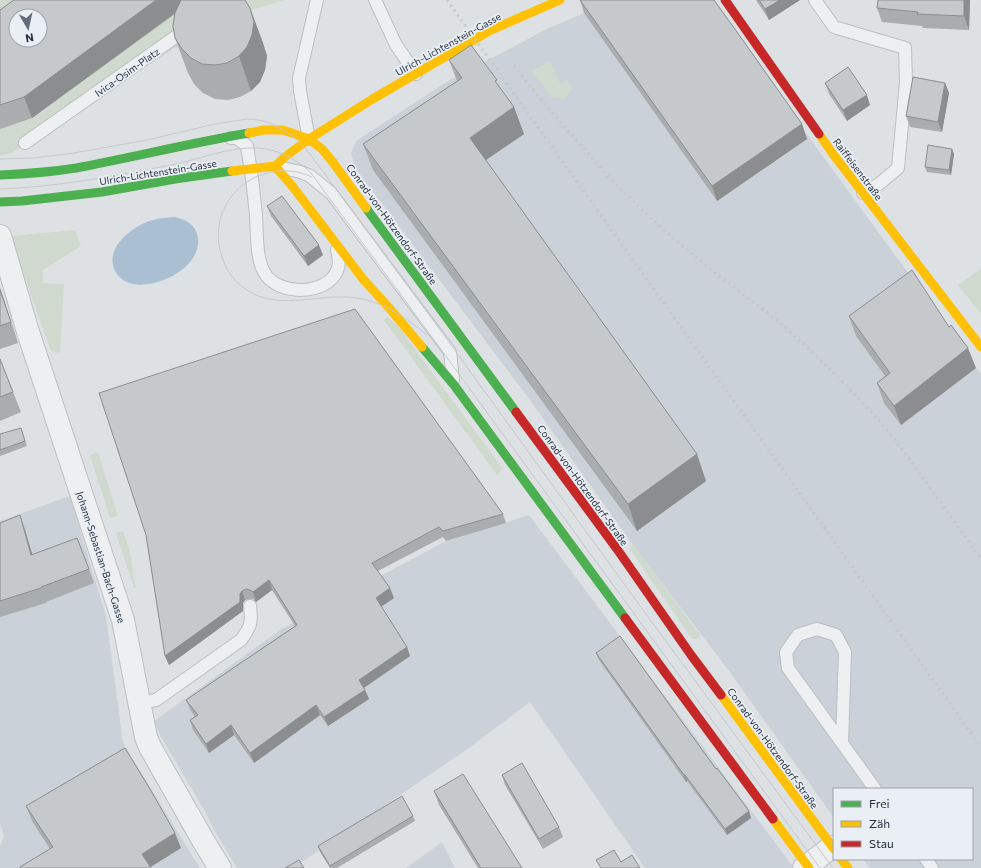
<svg xmlns="http://www.w3.org/2000/svg" width="981" height="868" font-family="Commissioner,sans-serif">
  <style>
    .built { fill: #cbd1d8 }
    .green { fill: #cfd9ce; fill-rule: evenodd }
    .water { fill: #aabfd2 }
    .lines { fill: none; stroke-linecap: round; stroke-linejoin: round }
    .lane-casing { stroke: #bcbfc2; stroke-width: 14 }
    .street-casing { stroke: #bcbfc2; stroke-width: 24 }
    .lane { stroke: #edeff1; stroke-width: 12 }
    .street { stroke: #edeff1; stroke-width: 22 }
    .fast { stroke: #4caf50; stroke-width: 9 }
    .slow { stroke: #ffc107; stroke-width: 9 }
    .jam { stroke: #c62828; stroke-width: 9 }
    .tram { stroke: #c6c9cc; stroke-width: 1 }
    .rail { stroke: #c6c9cc; stroke-width: 3; stroke-dasharray: 2 4; stroke-linecap: butt }
    .wall { fill: #aaadaf }
    .shaded-wall { fill: #8b8d8f }
    .building { fill: #c6c9cc; stroke: #8b8d8f; fill-rule: evenodd }
    .labels { text-anchor: middle; stroke-width: 3.5; stroke-linejoin: round; paint-order: stroke }
    .street-label { font-size: 10px; fill: #242f3e; stroke: #eaeff5 }
  </style>
  <rect width="100%" height="100%" fill="#dee1e4"/>
  <path class="built" d="M 708,0 L 920,289 L 958,345 L 981,374 L 981,868 L 870,868 L 863,859 L 972,859 L 972,789 L 834,789 L 834,818 L 729,671 L 628,538 L 527,396 L 355,168 L 351,153 L 356,141 L 448,81 L 549,28 L 596,8 Z
    M 70,496 L 106,616 L 123,743 L 200,868 L 0,868 L 0,846 L 4,836 L 0,823 L 0,521 Z
    M 529,515 L 794,868 L 645,868 L 530,702 L 466,750 L 293,868 L 237,868 L 216,833 L 204,810 L 160,735 L 154,721 L 280,630 L 444,542 Z
    M 442,842 L 455,868 L 406,868 Z"/>
  <path class="green" d="M 0,0 L 284,0 L 217,21 L 10,154 L 0,155 ZM 16,16 L 40,16 L 40,40 L 16,40 Z
    M 550,61 L 560,83 L 567,80 L 573,89 L 565,99 L 552,97 L 532,71 Z
    M 75,230 L 81,246 L 43,270 L 43,283 L 64,284 L 60,353 L 51,351 L 25,278 L 12,236 Z
    M 981,269 L 981,314 L 958,285 Z
    M 387,317 L 398,326 L 502,468 L 500,472 L 497,475 L 384,320 Z
    M 98,452 L 118,516 L 110,518 L 90,455 Z
    M 123,531 L 129,548 L 136,588 L 134,588 L 116,533 Z
    M 633,544 L 701,636 L 696,639 L 692,639 L 629,548 Z"/>
  <path class="water" d="M 174,217 C 184,219 194,223 197,234 C 206,265 159,289 133,284 C 116,280 108,265 115,249 C 119,241 127,233 134,229 C 146,220 159,218 174,217 Z"/>
  <g class="lines">
    <g class="lane-casing">
      <path id="lane" d="M 375,0 L 396,45 L 416,74
        M 815,0 L 834,27 L 905,48 L 906,82 L 898,168 L 879,184 L 863,193
        M 231,138 L 237,138 L 247,146 C 251,169 254,192 256,215 C 257,232 256,258 264,272 C 277,296 326,296 337,271 C 340,264 339,257 337,250
        M 309,139 L 300,91 L 299,78 L 317,0
        M 25,143 L 188,28
        M 278,167 L 301,172 L 310,176 L 331,193 L 450,352 L 453,380
        M 139,703 L 156,700 L 241,640 C 251,626 252,624 250,606
        M 842,743 L 845,652 L 836,635 L 817,629 L 798,635 L 786,652 L 788,668 L 875,789
        M 926,859 L 932,868"/>
    </g>
    <g class="street-casing">
      <path id="street" d="M 0,236 L 28,332 L 123,620 L 146,737 L 150,747 L 204,842 L 220,868
        M 804,868 L 832,847"/>
    </g>
    <use href="#lane" class="lane"/>
    <use href="#street" class="street"/>
    <path class="fast" d="M 0,175 C 25,174 51,172 76,168 C 134,157 191,143 249,133
      M 0,202 L 22,201 L 102,192 L 175,179 L 232,171
      M 366,208 L 516,412
      M 422,347 L 454,385 L 625,618"/>
    <path class="slow" d="M 249,133 L 264,130 L 283,130 L 309,139 L 322,149 L 332,161 L 366,208
      M 819,134 L 833,154 L 981,347
      M 275,166 L 286,156 L 309,139 L 371,100 L 489,31 L 560,0
      M 232,171 L 275,166 L 293,187 L 363,279 L 391,310 L 422,347
      M 721,695 L 834,849
      M 773,819 L 809,868
      M 841,859 L 848,868"/>
    <path class="jam" d="M 725,0 L 819,134
      M 516,412 L 617,549 L 691,655 L 721,695
      M 625,618 L 773,819"/>
    <path class="tram" d="M 0,159 L 34,158 L 74,153 L 147,140 L 215,124 L 247,119 L 258,120 L 267,122 L 283,130 L 291,135 L 301,144 L 310,154 L 435,323 L 635,599 L 833,868
      M 312,177 C 260,153 203,201 222,257 C 225,267 231,277 239,284 C 274,315 316,292 356,298 C 383,301 406,318 427,335
      M 0,189 C 57,187 114,176 171,165 C 202,159 234,144 266,149 C 282,152 299,161 311,173 C 317,180 321,188 327,195 L 399,292 L 820,868"/>
    <path class="rail" d="M 447,0 L 981,747
      M 514,66 L 547,107 L 605,173 L 641,209 L 674,239 L 709,268 L 778,321 L 809,349 L 845,384 L 877,418 L 905,453 L 981,559"/>
  </g>
  <path class="wall" d="M 580,0 L 714,0 L 802,124 L 807,139 L 717,201 L 584,13 Z
    M 756,0 L 800,0 L 769,20 Z
    M 970,0 L 969,30 L 923,28 L 922,26 L 882,22 L 877,8 Z
    M 250,8 L 263,43 L 267,56 L 265,70 L 260,82 L 251,91 L 240,97 L 228,100 L 215,99 L 203,93 L 194,84 L 188,73 L 175,38 L 175,14 L 32,118 L 0,129 L 0,10 Z
    M 449,60 L 500,87 L 524,134 L 486,160 L 706,481 L 637,531 L 373,170 L 363,144 L 457,81 Z
    M 825,83 L 870,105 L 847,121 L 829,94 Z
    M 945,83 L 949,93 L 942,132 L 910,127 L 906,116 Z
    M 952,149 L 954,154 L 951,175 L 927,172 L 925,167 Z
    M 267,206 L 323,255 L 308,266 L 271,216 Z
    M 0,288 L 18,343 L 0,349 Z
    M 849,316 L 976,368 L 901,425 L 884,403 L 877,383 L 885,376 L 856,336 Z
    M 0,359 L 13,392 L 21,412 L 0,421 Z
    M 21,428 L 27,446 L 0,456 L 0,434 Z
    M 503,514 L 506,523 L 446,541 L 443,537 L 378,571 L 394,598 L 381,607 L 407,647 L 410,656 L 364,688 L 369,699 L 328,726 L 320,715 L 254,763 L 234,735 L 209,753 L 193,730 L 190,720 L 195,717 L 190,709 L 186,700 L 295,626 L 272,590 L 256,602 L 253,599 L 250,599 L 245,600 L 243,603 L 243,611 L 169,665 L 165,656 L 146,535 Z
    M 20,515 L 25,530 L 32,555 L 89,569 L 94,583 L 46,602 L 46,603 L 0,617 L 0,523 Z
    M 596,653 L 716,769 L 751,818 L 727,835 L 687,781 L 686,782 L 599,660 Z
    M 502,775 L 559,827 L 563,837 L 543,849 L 505,785 Z
    M 434,791 L 522,868 L 478,868 L 439,805 Z
    M 26,806 L 181,848 L 150,867 L 50,849 L 32,821 Z
    M 413,816 L 415,821 L 337,868 L 330,868 L 320,852 L 318,846 Z"/>
  <path class="shaded-wall" d="M 156,0 L 193,0 L 32,118 L 24,97 Z
    M 780,0 L 800,0 L 769,20 L 765,9 Z
    M 964,0 L 970,0 L 969,30 L 964,16 Z
    M 250,8 L 263,43 L 267,56 L 265,70 L 260,82 L 251,91 L 239,56 Z
    M 945,83 L 949,93 L 942,132 L 938,122 Z
    M 867,95 L 870,105 L 847,121 L 843,110 Z
    M 514,107 L 524,134 L 480,164 L 470,138 Z
    M 802,124 L 807,139 L 717,201 L 712,186 Z
    M 952,149 L 954,154 L 951,175 L 949,170 Z
    M 319,245 L 323,255 L 308,266 L 304,256 Z
    M 0,288 L 18,343 L 0,290 Z
    M 968,348 L 976,368 L 901,425 L 894,406 Z
    M 697,454 L 706,481 L 637,531 L 628,504 Z
    M 20,515 L 25,530 L 37,570 L 31,555 Z
    M 269,580 L 272,590 L 256,602 L 253,592 Z
    M 390,588 L 394,598 L 379,608 L 376,598 Z
    M 242,591 L 245,600 L 243,603 L 243,611 L 169,665 L 165,656 L 240,594 Z
    M 407,647 L 410,656 L 362,689 L 359,680 Z
    M 365,690 L 369,699 L 328,726 L 324,717 Z
    M 316,705 L 320,715 L 254,763 L 250,753 Z
    M 231,725 L 234,735 L 209,753 L 206,744 Z
    M 684,775 L 685,775 L 687,781 L 686,782 Z
    M 749,811 L 751,818 L 727,835 L 725,829 Z
    M 175,833 L 181,848 L 149,868 L 142,854 Z"/>
  <path class="building" d="M 14,0 L 156,0 L 24,97 L 0,105 L 0,10 ZM 16,16 L 40,16 L 40,40 L 16,40 Z
    M 181,0 L 245,0 L 250,8 L 254,22 L 252,35 L 247,47 L 239,56 L 227,63 L 215,65 L 202,64 L 191,58 L 182,49 L 175,38 L 173,26 L 175,13 Z
    M 580,0 L 714,0 L 742,39 L 802,124 L 712,186 Z
    M 759,0 L 780,0 L 765,9 Z
    M 878,0 L 964,0 L 964,16 L 917,14 L 918,12 L 877,8 Z
    M 471,45 L 497,80 L 495,81 L 514,107 L 470,138 L 697,454 L 628,504 L 363,144 L 462,78 L 449,60 Z
    M 848,67 L 867,95 L 843,110 L 825,83 Z
    M 913,77 L 945,83 L 938,122 L 906,116 Z
    M 928,145 L 952,149 L 949,170 L 925,167 Z
    M 282,196 L 319,245 L 304,256 L 267,206 Z
    M 912,270 L 949,327 L 951,325 L 968,348 L 894,406 L 877,383 L 890,373 L 849,316 Z
    M 0,290 L 11,322 L 0,326 Z
    M 355,309 L 503,514 L 443,531 L 439,527 L 372,563 L 390,588 L 376,598 L 407,647 L 359,680 L 365,690 L 324,717 L 316,705 L 250,753 L 231,725 L 206,744 L 190,720 L 198,715 L 186,700 L 297,625 L 269,580 L 253,592 L 250,590 L 246,589 L 242,591 L 240,594 L 240,602 L 165,656 L 146,535 L 99,393 Z
    M 0,359 L 13,392 L 0,397 Z
    M 21,428 L 25,441 L 0,450 L 0,434 Z
    M 20,515 L 31,555 L 77,538 L 89,569 L 41,587 L 41,588 L 0,601 L 0,523 Z
    M 620,636 L 716,769 L 717,768 L 749,811 L 725,829 L 685,775 L 684,775 L 596,653 Z
    M 125,748 L 150,789 L 175,833 L 142,854 L 151,868 L 20,868 L 20,867 L 53,847 L 26,806 Z
    M 522,763 L 559,827 L 539,839 L 502,775 Z
    M 463,774 L 522,868 L 481,868 L 434,791 Z
    M 402,796 L 413,816 L 330,866 L 318,846 Z
    M 614,850 L 621,862 L 632,855 L 640,868 L 601,868 L 596,860 Z
    M 299,860 L 304,868 L 285,868 Z"/>
  <g class="labels">
    <g class="street-label">
      <text transform="translate(448 44) rotate(-29)" y="4">Ulrich-Lichtenstein-Gasse</text>
      <text transform="translate(127 72) rotate(-35)" y="4">Ivica-Osim-Platz</text>
      <text transform="translate(858 169) rotate(53)" y="4">Raiffeisenstraße</text>
      <text transform="translate(158 172) rotate(-9)" y="4">Ulrich-Lichtenstein-Gasse</text>
      <text transform="translate(392 224) rotate(54)" y="4">Conrad-von-Hötzendorf-Straße</text>
      <text transform="translate(583 485) rotate(54)" y="4">Conrad-von-Hötzendorf-Straße</text>
      <text transform="translate(101 557) rotate(72)" y="4">Johann-Sebastian-Bach-Gasse</text>
      <text transform="translate(773 748) rotate(54)" y="4">Conrad-von-Hötzendorf-Straße</text>
    </g>
  </g>
  <rect x="833" y="788" width="140" height="72" fill="#eaeff5" stroke="#9ba2ac"/>
  <rect x="841" y="801" width="20" height="6" fill="#4caf50" stroke="#9ba2ac"/>
  <text x="869" y="808" font-size="12" fill="#242f3e">Frei</text>
  <rect x="841" y="821" width="20" height="6" fill="#ffc107" stroke="#9ba2ac"/>
  <text x="869" y="828" font-size="12" fill="#242f3e">Zäh</text>
  <rect x="841" y="841" width="20" height="6" fill="#c62828" stroke="#9ba2ac"/>
  <text x="869" y="848" font-size="12" fill="#242f3e">Stau</text>
  <g transform="translate(28 28) rotate(171)"><circle r="19" fill="#eaeff5" stroke="#9ba2ac"/>
  <path d="M0-3L7 15L0 10L-7 15Z" fill="#656d78"/>
  <text y="-6" font-size="11" font-weight="bold" text-anchor="middle" fill="#242f3e">N</text>
  </g>
</svg>
